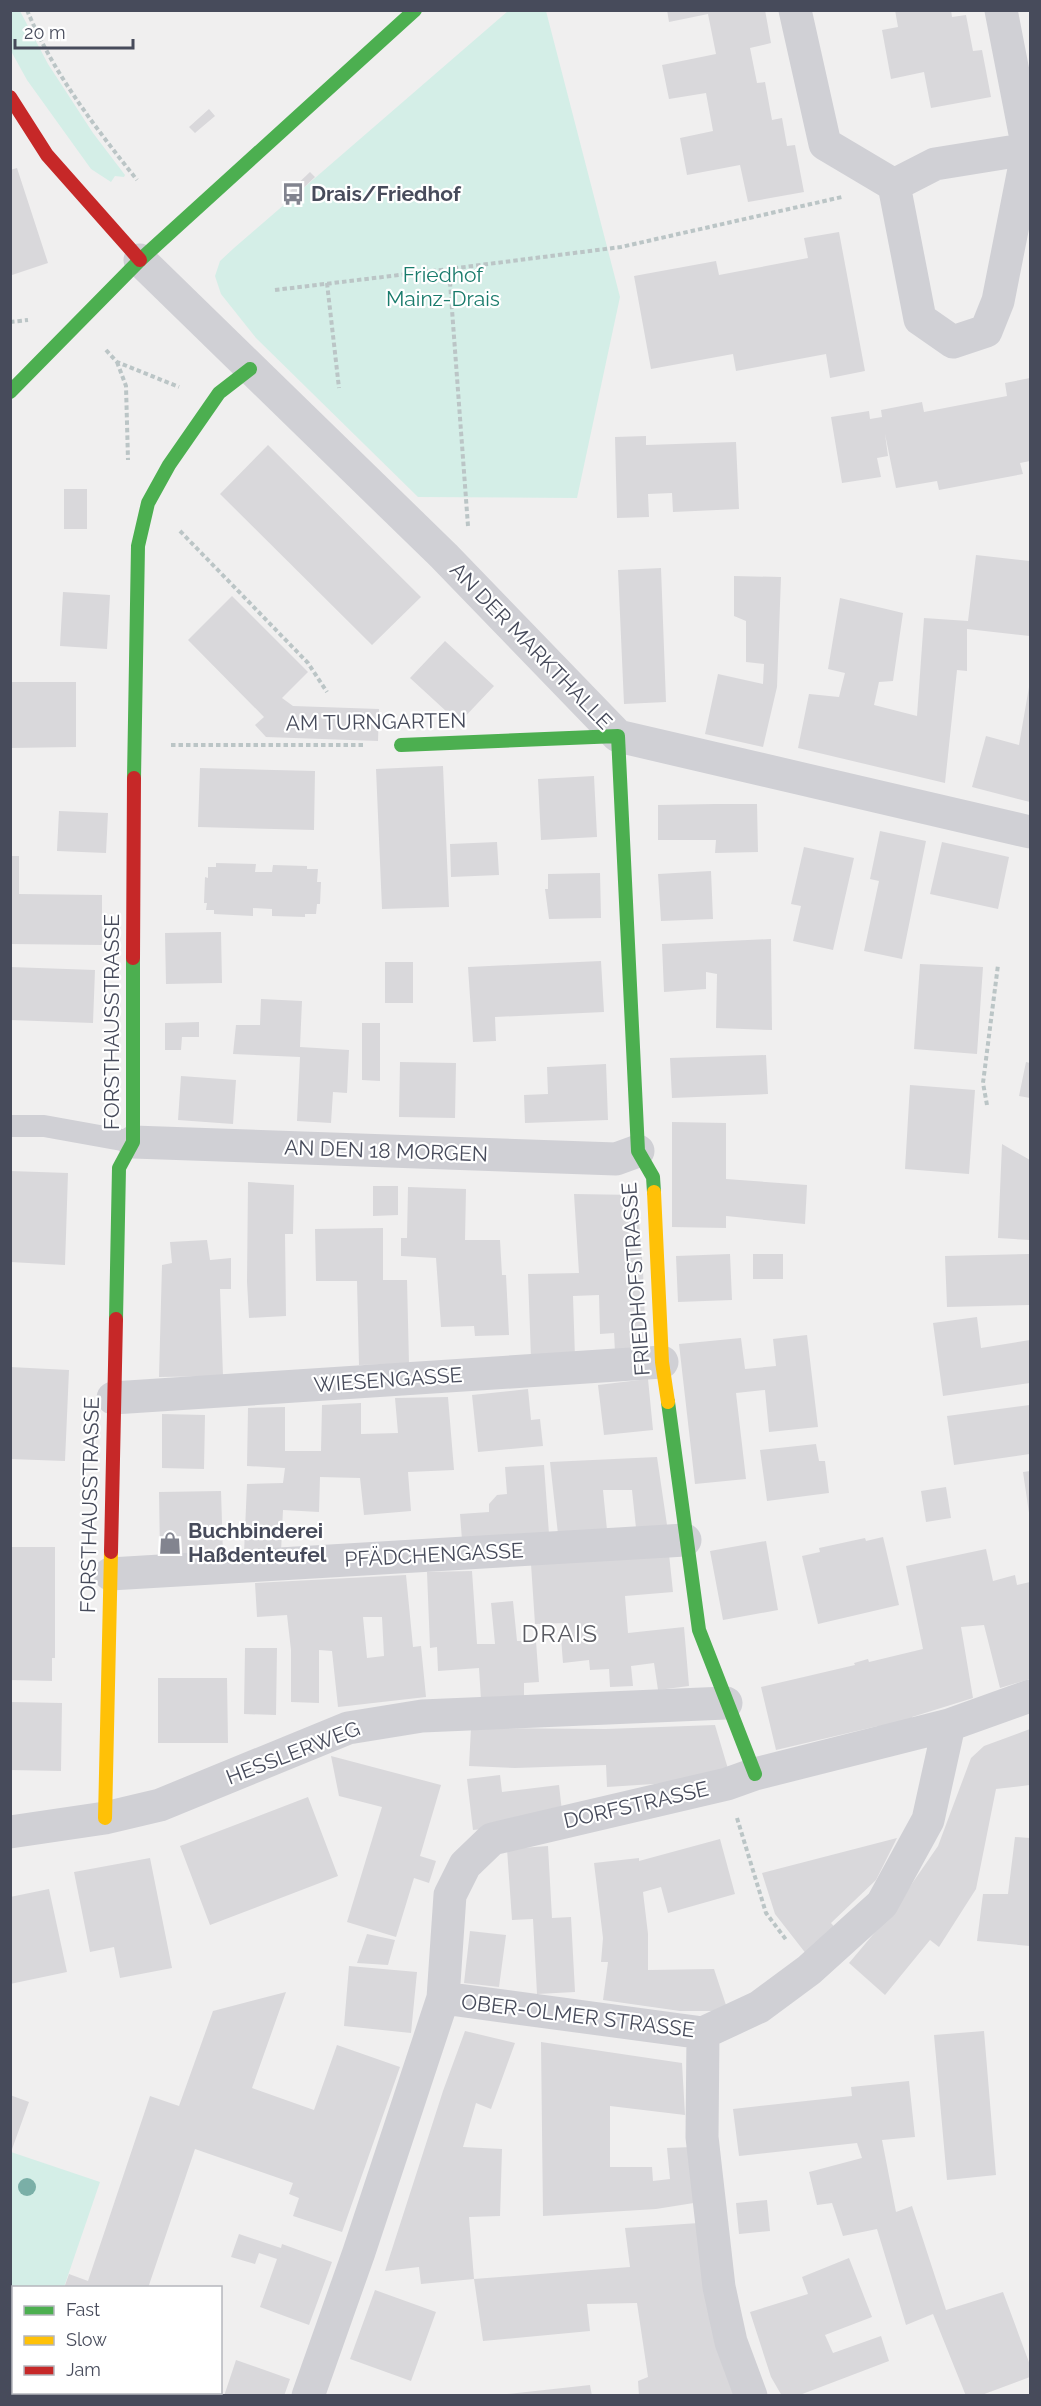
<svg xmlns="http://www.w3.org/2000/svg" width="1041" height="2406" font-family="Raleway,sans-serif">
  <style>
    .green { fill: #d4eee7 }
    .building { fill: #d9d8db; fill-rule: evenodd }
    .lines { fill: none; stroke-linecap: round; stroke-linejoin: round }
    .path { stroke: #bbc5c6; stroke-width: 4; stroke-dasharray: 4.5 3; stroke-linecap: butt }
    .lane { stroke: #d0d0d5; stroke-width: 22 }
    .street { stroke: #d0d0d5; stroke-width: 33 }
    .fast { stroke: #4caf50; stroke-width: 14 }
    .slow { stroke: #ffc107; stroke-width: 14 }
    .jam { stroke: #c62828; stroke-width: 14 }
    .tree { fill: #7aafa7 }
    .labels { text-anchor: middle; stroke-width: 4.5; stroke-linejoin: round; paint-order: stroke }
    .poi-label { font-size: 21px; font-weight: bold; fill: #474b5b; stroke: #fff; text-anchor: start }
    .park-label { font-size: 21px; fill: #197b6c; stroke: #fff }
    .street-label { font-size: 21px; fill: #474b5b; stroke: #fff }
    .quarter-label { font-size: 24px; letter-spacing: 1.5px; fill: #5b5c63; stroke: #fff }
  </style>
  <rect width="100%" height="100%" fill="#f0efef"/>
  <path class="green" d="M 10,11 L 20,11 L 48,64 L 93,133 L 125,175 L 124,177 L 115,176 L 111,182 L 91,169 L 27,80 L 11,51 Z
    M 508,11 L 546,11 L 620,297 L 577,498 L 418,497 L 256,338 L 221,294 L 215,276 L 220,261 L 234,248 Z
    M 11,2152 L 100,2182 L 64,2287 L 14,2288 L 13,2360 L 11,2359 Z"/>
  <path class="building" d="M 667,10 L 765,10 L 771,43 L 750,48 L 757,83 L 765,82 L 772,120 L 782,118 L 787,146 L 795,145 L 804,192 L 748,202 L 740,165 L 687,175 L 680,138 L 713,131 L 706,93 L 669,99 L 662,65 L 716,54 L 708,14 L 669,22 Z
    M 895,10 L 951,10 L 952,17 L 966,15 L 973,51 L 982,50 L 991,97 L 931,108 L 924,72 L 891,79 L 882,30 L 898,27 Z
    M 209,109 L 215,116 L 195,133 L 189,127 Z
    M 17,168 L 48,263 L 12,275 L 10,170 Z
    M 310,172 L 315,177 L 295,196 L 290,191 Z
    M 839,232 L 865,371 L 830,378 L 826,354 L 736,371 L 733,354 L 651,369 L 634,276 L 716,261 L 719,275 L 808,258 L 804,238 Z
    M 1030,378 L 1030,461 L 1020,463 L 1023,474 L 939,490 L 937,481 L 896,488 L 885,434 L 888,456 L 877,458 L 881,477 L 842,483 L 831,417 L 869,411 L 870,419 L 882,417 L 881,410 L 922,402 L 924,412 L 1007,396 L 1005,383 Z
    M 646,436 L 646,445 L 736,442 L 739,509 L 673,512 L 672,493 L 648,494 L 649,517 L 617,518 L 615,437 Z
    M 268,445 L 421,597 L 372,645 L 220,494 Z
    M 64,489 L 87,489 L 87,529 L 64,529 Z
    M 976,555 L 1030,561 L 1030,636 L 967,629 L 967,671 L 957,670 L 945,783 L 798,748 L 809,694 L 839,697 L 845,673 L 828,669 L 840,598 L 903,613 L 893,681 L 879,682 L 874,705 L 917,716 L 924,618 L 968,621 Z
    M 661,568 L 666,702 L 624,704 L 618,570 Z
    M 734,576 L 781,577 L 777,687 L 763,747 L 705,734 L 718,674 L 763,684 L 764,664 L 746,662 L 746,621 L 734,616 Z
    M 63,592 L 110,595 L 107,649 L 60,646 Z
    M 232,596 L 308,672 L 282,698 L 293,706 L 379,709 L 378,741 L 266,737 L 255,725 L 264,717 L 188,640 Z
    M 445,641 L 494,686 L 459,723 L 410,678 Z
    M 10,682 L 76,682 L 76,747 L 10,748 Z
    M 1029,687 L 1030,688 L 1030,802 L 972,787 L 986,736 L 1019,745 Z
    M 443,766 L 449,907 L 382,909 L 376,769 Z
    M 200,768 L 315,771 L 314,830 L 198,827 Z
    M 594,776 L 597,837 L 541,840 L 538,779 Z
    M 715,804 L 757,804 L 758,852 L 715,853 L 716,840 L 658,840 L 658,805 Z
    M 59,811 L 108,813 L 106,853 L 57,851 Z
    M 880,831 L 926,841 L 902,959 L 864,951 L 879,881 L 870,879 Z
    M 497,842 L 499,875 L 451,877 L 450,844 Z
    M 942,842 L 1009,857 L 998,909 L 930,894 Z
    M 804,847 L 854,858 L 833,950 L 793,941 L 801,906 L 791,904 Z
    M 10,856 L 19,856 L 19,894 L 102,895 L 102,945 L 10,944 Z
    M 216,863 L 256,864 L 255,872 L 272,872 L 273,865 L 307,866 L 307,869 L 318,869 L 317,882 L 321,882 L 320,904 L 317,904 L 316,914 L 305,914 L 305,917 L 272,916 L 272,909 L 253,908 L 253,916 L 214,914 L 214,910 L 206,910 L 207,903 L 204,903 L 205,877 L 208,878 L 208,867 L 216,867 Z
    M 711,871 L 713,919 L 661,921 L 658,874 Z
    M 600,873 L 601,918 L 549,919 L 545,889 L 548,889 L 548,874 Z
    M 221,932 L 222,983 L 166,984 L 165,933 Z
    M 771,939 L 772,1030 L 716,1028 L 717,974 L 706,972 L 706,989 L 664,992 L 662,944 Z
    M 601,961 L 604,1012 L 495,1017 L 496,1041 L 473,1042 L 468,967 Z
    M 385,962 L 413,962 L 413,1003 L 385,1003 Z
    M 920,964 L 983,967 L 977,1054 L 914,1049 Z
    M 10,967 L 95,970 L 93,1023 L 10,1020 Z
    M 261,999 L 302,1001 L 300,1047 L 349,1050 L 347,1093 L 333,1092 L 331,1123 L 297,1121 L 300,1057 L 233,1054 L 236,1025 L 260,1025 Z
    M 199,1022 L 199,1037 L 182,1037 L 181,1050 L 165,1050 L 165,1023 Z
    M 362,1023 L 380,1023 L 380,1081 L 362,1080 Z
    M 766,1055 L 768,1094 L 672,1098 L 670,1058 Z
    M 400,1062 L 456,1063 L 455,1118 L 399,1117 Z
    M 1026,1062 L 1030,1063 L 1030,1098 L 1019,1096 Z
    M 606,1064 L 608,1120 L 525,1123 L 524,1095 L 548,1094 L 547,1067 Z
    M 181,1076 L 236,1080 L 233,1124 L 178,1120 Z
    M 910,1085 L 975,1090 L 969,1174 L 905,1169 Z
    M 672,1122 L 726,1123 L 726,1179 L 807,1185 L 805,1224 L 726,1216 L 726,1228 L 672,1227 Z
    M 1002,1144 L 1030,1160 L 1030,1240 L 998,1238 Z
    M 10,1171 L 68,1173 L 65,1265 L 10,1262 Z
    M 248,1182 L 294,1185 L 293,1234 L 285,1234 L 286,1316 L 249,1318 L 247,1282 Z
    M 373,1186 L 398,1186 L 398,1215 L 373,1216 Z
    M 408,1187 L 466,1189 L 465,1240 L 500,1240 L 502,1275 L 506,1275 L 509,1335 L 475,1336 L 474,1326 L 441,1327 L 436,1258 L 401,1256 L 401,1238 L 407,1238 Z
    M 574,1194 L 637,1195 L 643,1270 L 646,1351 L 615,1352 L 614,1333 L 600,1334 L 599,1295 L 573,1296 L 575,1358 L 531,1359 L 528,1274 L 579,1273 Z
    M 383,1228 L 383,1280 L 407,1280 L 409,1364 L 359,1365 L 357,1281 L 316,1281 L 315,1229 Z
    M 207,1240 L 210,1260 L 231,1258 L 231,1289 L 220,1289 L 223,1376 L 159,1377 L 162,1265 L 172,1263 L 170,1242 Z
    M 730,1254 L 732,1300 L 678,1302 L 676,1256 Z
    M 753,1254 L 783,1254 L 783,1279 L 753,1279 Z
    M 1029,1254 L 1030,1305 L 947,1307 L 945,1256 Z
    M 977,1317 L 981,1348 L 1030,1340 L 1030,1383 L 943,1396 L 933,1323 Z
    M 807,1335 L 818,1427 L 769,1432 L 765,1390 L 736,1393 L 746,1479 L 695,1484 L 679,1344 L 741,1338 L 745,1369 L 776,1366 L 773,1339 Z
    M 10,1367 L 69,1370 L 65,1461 L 10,1459 Z
    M 648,1379 L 653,1430 L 604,1435 L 598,1385 Z
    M 528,1389 L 531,1420 L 540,1419 L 543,1446 L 478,1452 L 472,1395 Z
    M 448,1397 L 454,1470 L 408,1472 L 411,1511 L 364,1515 L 360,1478 L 320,1477 L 319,1512 L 283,1510 L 281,1552 L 244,1553 L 247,1484 L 283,1483 L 285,1468 L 247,1466 L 248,1408 L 285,1407 L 285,1451 L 321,1451 L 322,1405 L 361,1403 L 361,1434 L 398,1433 L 395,1398 Z
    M 1030,1405 L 1030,1454 L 954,1465 L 947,1416 Z
    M 162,1414 L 205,1415 L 204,1469 L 162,1468 Z
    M 816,1444 L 819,1461 L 825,1461 L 829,1493 L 767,1501 L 760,1450 Z
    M 657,1457 L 667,1525 L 636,1528 L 632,1490 L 603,1490 L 607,1530 L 558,1534 L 550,1462 Z
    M 544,1465 L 549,1534 L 462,1540 L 460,1514 L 489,1512 L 489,1504 L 497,1495 L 507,1494 L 505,1467 Z
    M 1030,1471 L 1030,1513 L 1029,1513 L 1023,1472 Z
    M 946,1487 L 951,1518 L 926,1522 L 921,1491 Z
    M 221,1491 L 223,1555 L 160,1556 L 159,1492 Z
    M 883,1537 L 899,1605 L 818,1624 L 802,1556 L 820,1552 L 819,1548 L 865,1538 L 866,1541 Z
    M 766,1541 L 778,1610 L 723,1620 L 710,1551 Z
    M 10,1547 L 55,1547 L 55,1658 L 52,1658 L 52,1681 L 10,1680 Z
    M 986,1549 L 993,1581 L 1015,1575 L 1017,1585 L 1030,1582 L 1030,1679 L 1000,1688 L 984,1625 L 961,1627 L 973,1698 L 912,1717 L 913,1722 L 880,1730 L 878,1726 L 776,1750 L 761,1687 L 855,1665 L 854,1663 L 868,1659 L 869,1662 L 923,1649 L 906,1566 Z
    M 669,1554 L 673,1592 L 625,1596 L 628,1633 L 684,1627 L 689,1686 L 658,1690 L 654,1663 L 631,1666 L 633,1686 L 610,1687 L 609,1669 L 590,1670 L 589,1660 L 563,1663 L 561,1638 L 566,1638 L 565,1623 L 535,1624 L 531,1564 Z
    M 472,1571 L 477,1644 L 495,1644 L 491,1603 L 513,1601 L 517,1641 L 536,1641 L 539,1682 L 524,1683 L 524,1697 L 481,1700 L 479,1668 L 438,1671 L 437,1647 L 430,1648 L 427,1572 Z
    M 406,1575 L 413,1647 L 421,1646 L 426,1697 L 338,1707 L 332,1651 L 319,1650 L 319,1703 L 291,1702 L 291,1650 L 287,1615 L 257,1617 L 255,1583 ZM 363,1617 L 382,1617 L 384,1656 L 367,1658 Z
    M 245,1648 L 277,1648 L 276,1715 L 244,1714 Z
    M 158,1678 L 227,1678 L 228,1743 L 158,1743 Z
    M 10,1702 L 62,1703 L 61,1771 L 10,1770 Z
    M 715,1725 L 731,1779 L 607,1787 L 606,1765 L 515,1768 L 469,1766 L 471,1728 L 606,1729 Z
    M 1030,1729 L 1030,1785 L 996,1789 L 976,1889 L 939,1947 L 930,1940 L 885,1995 L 849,1963 L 893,1911 L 938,1846 L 971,1758 L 984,1746 Z
    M 331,1756 L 441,1785 L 420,1856 L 436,1861 L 429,1883 L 414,1878 L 396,1937 L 347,1922 L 382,1807 L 339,1796 Z
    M 500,1775 L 502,1792 L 559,1785 L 563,1820 L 473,1830 L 467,1779 Z
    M 308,1797 L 338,1876 L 210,1925 L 180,1846 Z
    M 1015,1837 L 1030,1838 L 1030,1946 L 977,1941 L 983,1894 L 1008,1894 Z
    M 897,1838 L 876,1880 L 831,1923 L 838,1931 L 807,1955 L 775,1914 L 762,1873 Z
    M 720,1839 L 735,1894 L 668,1913 L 661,1887 L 643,1892 L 648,1934 L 648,1970 L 714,1969 L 728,2011 L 680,2011 L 603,2000 L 608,1962 L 601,1962 L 603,1938 L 594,1863 L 639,1858 L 639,1861 Z
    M 548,1846 L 552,1918 L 571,1917 L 575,1992 L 537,1994 L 533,1919 L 512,1920 L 507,1849 Z
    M 150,1858 L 172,1968 L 120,1978 L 114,1947 L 90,1952 L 74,1872 Z
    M 49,1889 L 67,1972 L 10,1984 L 10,1897 Z
    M 470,1931 L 506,1935 L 499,1987 L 464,1983 Z
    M 367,1934 L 395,1940 L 388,1965 L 357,1963 Z
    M 349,1966 L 417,1972 L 411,2033 L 344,2026 Z
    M 286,1992 L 252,2088 L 314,2110 L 337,2045 L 400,2067 L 342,2232 L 293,2216 L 299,2198 L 289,2194 L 293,2183 L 195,2149 L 148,2288 L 64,2288 L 69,2274 L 88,2281 L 150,2096 L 179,2106 L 213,2011 Z
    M 465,2031 L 515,2043 L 491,2109 L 476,2103 L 463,2147 L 502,2149 L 500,2216 L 469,2217 L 474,2279 L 421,2284 L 419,2267 L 385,2271 L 443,2091 Z
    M 984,2031 L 996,2175 L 947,2180 L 934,2035 Z
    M 541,2042 L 682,2063 L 685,2115 L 610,2106 L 610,2167 L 652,2167 L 653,2181 L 670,2179 L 667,2148 L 692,2147 L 700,2202 L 656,2209 L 543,2216 Z
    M 909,2081 L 915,2137 L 882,2140 L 896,2212 L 912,2206 L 946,2310 L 1003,2292 L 1030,2365 L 1030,2377 L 979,2396 L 966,2396 L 933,2314 L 906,2325 L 877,2229 L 843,2236 L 832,2203 L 817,2205 L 809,2172 L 862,2158 L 857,2143 L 739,2156 L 733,2109 L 852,2096 L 851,2087 Z
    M 10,2095 L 29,2102 L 11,2152 L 10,2152 Z
    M 767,2200 L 770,2231 L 739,2234 L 736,2203 Z
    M 699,2223 L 736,2396 L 639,2396 L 638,2381 L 648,2377 L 637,2303 L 587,2304 L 590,2331 L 483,2341 L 474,2279 L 630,2267 L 625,2228 Z
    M 239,2234 L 281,2248 L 282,2244 L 332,2262 L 309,2325 L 260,2307 L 277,2259 L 259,2253 L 255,2264 L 231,2257 Z
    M 849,2258 L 872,2317 L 825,2335 L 833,2353 L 881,2336 L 889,2361 L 797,2396 L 782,2396 L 771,2377 L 750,2312 L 808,2294 L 802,2277 Z
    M 375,2290 L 436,2312 L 411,2381 L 350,2359 Z
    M 10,2359 L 14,2360 L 14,2392 L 112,2392 L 120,2396 L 10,2396 Z
    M 236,2360 L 290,2379 L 284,2396 L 224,2396 Z
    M 590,2385 L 592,2396 L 507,2396 L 507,2394 Z"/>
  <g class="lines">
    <path class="path" d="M 27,10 C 53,73 95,127 137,180
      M 327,283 L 339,388
      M 275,290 L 449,269
      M 10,322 L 28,320
      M 106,350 L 117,362 L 179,387
      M 117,362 L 126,386 L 128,460
      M 468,526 L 449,269 L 621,247 L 842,197
      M 180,531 L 308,663 L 327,692
      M 171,745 L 364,745
      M 987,1105 L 983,1083 L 998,965
      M 737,1818 L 766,1913 L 787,1941"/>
    <path class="lane" d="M 10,1126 L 44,1126 L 133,1142"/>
    <path class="street" d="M 795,10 L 825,144 L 894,185
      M 1001,10 L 1028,149 L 998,301 L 986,331 L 953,342 L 920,319 L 894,185 L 935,164 L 1028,149 L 1030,149
      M 140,260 L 444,556 L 618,736 L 1030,832
      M 133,1142 L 616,1159 L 638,1151
      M 113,1398 L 662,1362
      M 110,1574 L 685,1540
      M 10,1832 L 105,1818 L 160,1805 L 348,1728 L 422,1716 L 726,1703
      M 443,1998 L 703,2033 L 759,2007 L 809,1970 L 882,1904 L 928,1820 L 949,1725 L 1030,1696
      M 703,2033 L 702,2137 L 719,2287 L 731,2342 L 751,2396
      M 308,2396 L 359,2252 L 443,1998 L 450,1895 L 465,1865 L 492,1839 L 727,1784 L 755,1774 L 949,1725"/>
    <path class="fast" d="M 10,392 L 140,260 L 415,10
      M 401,745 L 618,736 L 638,1151 L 653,1177 L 654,1192
      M 134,778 L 138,546 L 148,503 L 169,465 L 219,393 L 250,369
      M 116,1319 L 119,1168 L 133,1142 L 133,958
      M 668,1402 L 699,1630 L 755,1774"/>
    <path class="slow" d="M 654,1192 L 662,1362 L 668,1402
      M 105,1818 L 111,1552"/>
    <path class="jam" d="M 10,97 L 47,155 L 140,260
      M 133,958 L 134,778
      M 111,1552 L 116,1319"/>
  </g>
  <circle class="tree" cx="27" cy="2187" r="9"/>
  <defs>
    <g id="bus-bare" transform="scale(1.8)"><path d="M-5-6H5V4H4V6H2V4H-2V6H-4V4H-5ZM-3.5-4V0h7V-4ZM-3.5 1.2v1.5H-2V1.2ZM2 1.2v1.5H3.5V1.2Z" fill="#82848f" stroke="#fff" stroke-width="2.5" paint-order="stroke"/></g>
    <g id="shop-bare" transform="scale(1.8)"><path d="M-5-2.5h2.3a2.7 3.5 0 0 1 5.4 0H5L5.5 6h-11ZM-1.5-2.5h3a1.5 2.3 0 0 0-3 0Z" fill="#82848f" stroke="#fff" stroke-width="2.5" paint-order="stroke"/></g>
  </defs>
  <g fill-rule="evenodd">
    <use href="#bus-bare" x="293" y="194"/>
    <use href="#shop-bare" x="170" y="1543"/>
  </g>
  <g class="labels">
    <g class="poi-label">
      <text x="311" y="201">Drais/Friedhof</text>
      <text x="188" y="1538">Buchbinderei<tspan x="188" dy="24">Haßdenteufel</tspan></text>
    </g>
    <g class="park-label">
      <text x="443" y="282">Friedhof<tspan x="443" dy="24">Mainz-Drais</tspan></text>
    </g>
    <g class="street-label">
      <text transform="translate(531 646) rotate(46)" y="7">AN DER MARKTHALLE</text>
      <text transform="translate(376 722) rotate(-1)" y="7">AM TURNGARTEN</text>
      <text transform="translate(112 1022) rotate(-90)" y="7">FORSTHAUSSTRASSE</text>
      <text transform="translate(386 1151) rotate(2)" y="7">AN DEN 18 MORGEN</text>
      <text transform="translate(636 1279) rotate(-94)" y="7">FRIEDHOFSTRASSE</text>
      <text transform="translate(388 1380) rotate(-4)" y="7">WIESENGASSE</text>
      <text transform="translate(90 1505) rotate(-89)" y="7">FORSTHAUSSTRASSE</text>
      <text transform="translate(434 1555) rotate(-3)" y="7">PFÄDCHENGASSE</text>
      <text transform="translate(293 1753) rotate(-21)" y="7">HESSLERWEG</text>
      <text transform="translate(636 1805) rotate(-13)" y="7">DORFSTRASSE</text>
      <text transform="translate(578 2016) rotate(7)" y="7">OBER-OLMER STRASSE</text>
    </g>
    <g class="quarter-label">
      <text x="560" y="1642">DRAIS</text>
    </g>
  </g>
  <rect width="1041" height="2406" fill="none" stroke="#474b5b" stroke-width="24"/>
  <rect x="12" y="2286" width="210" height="108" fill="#ffffff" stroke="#b5b7bd" stroke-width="1.5"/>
  <rect x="24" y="2306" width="30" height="9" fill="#4caf50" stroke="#b5b7bd" stroke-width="1.5"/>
  <text x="66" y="2316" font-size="18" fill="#474b5b">Fast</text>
  <rect x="24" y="2336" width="30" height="9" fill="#ffc107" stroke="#b5b7bd" stroke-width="1.5"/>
  <text x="66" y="2346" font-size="18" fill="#474b5b">Slow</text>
  <rect x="24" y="2366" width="30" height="9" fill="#c62828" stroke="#b5b7bd" stroke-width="1.5"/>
  <text x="66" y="2376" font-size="18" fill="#474b5b">Jam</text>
  <path d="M15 39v9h118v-9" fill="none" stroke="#474b5b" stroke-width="3"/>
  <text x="24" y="39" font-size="18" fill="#474b5b" stroke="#ffffff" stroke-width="4.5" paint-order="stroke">20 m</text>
</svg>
